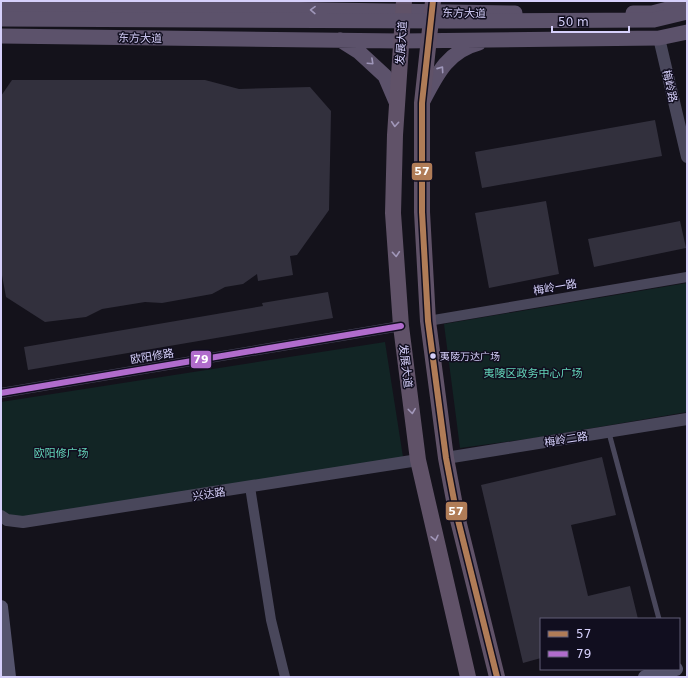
<svg xmlns="http://www.w3.org/2000/svg" width="688" height="678" font-family="'DejaVu Sans','Noto Sans SC',sans-serif">
  <style>
    .green { fill: #122525 }
    .building { fill: #32303d }
    .lines { fill: none; stroke-linecap: round; stroke-linejoin: round }
    .service { stroke: #49475b; stroke-width: 5 }
    .minor { stroke: #49475b; stroke-width: 10 }
    .tertiary { stroke: #49475b; stroke-width: 12 }
    .secondary { stroke: #55546d; stroke-width: 14 }
    .primary { stroke: #5c526b; stroke-width: 15 }
    .trunk { stroke: #605268; stroke-width: 16 }
    .primary-bridge { stroke: #5c526b; stroke-width: 15 }
    .bus-1-casing { stroke: #110e1f; stroke-width: 9 }
    .bus-2-casing { stroke: #110e1f; stroke-width: 9 }
    .bus-1 { stroke: #b07c57; stroke-width: 6 }
    .bus-2 { stroke: #b06ccc; stroke-width: 6 }
    .oneway { stroke: #9f97ba }
    .oneway2 { stroke: #a197b9 }
    .bus-dot { fill: #d6d0fb; stroke: #110e1f; stroke-width: 1.5 }
    .labels { text-anchor: middle; stroke-width: 3; stroke-linejoin: round; paint-order: stroke }
    .bus-label { font-size: 10px; fill: #d6d0fb; stroke: #110e1f; text-anchor: start }
    .street-label { font-size: 11px; fill: #d6d0fb; stroke: #110e1f }
    .park-label { font-size: 11px; fill: #63d4b9; stroke: #110e1f }
    .line-badge { stroke: #110e1f; stroke-width: 1.5 }
    .badge-label { font-size: 11px; text-anchor: middle; font-weight: bold; fill: #fff }
  </style>
  <rect width="100%" height="100%" fill="#14121b"/>
  <path class="green" d="M 687,283 L 687,412 L 534,438 L 460,448 L 444,324 Z
    M 385,342 L 403,457 L 21,519 L 1,511 L 1,402 Z"/>
  <path class="building" d="M 12,80 L 205,80 L 239,89 L 310,87 L 331,111 L 329,210 L 297,255 L 290,256 L 293,275 L 258,281 L 257,274 L 243,284 L 225,287 L 212,294 L 162,303 L 145,302 L 102,309 L 86,317 L 45,322 L 6,297 L 1,270 L 1,96 Z
    M 655,120 L 662,156 L 482,188 L 475,152 Z
    M 546,201 L 559,274 L 489,288 L 475,213 Z
    M 680,221 L 686,248 L 594,267 L 588,239 Z
    M 328,292 L 333,318 L 28,370 L 24,347 L 263,306 L 262,303 Z
    M 602,457 L 616,515 L 571,525 L 588,596 L 630,586 L 638,619 L 541,619 L 541,658 L 523,663 L 481,485 Z"/>
  <g class="lines">
    <path class="service" d="M 609,433 L 659,619"/>
    <path class="minor" d="M 428,321 L 687,277
      M 1,393 L 401,326
      M 250,487 L 271,620 L 285,677"/>
    <path class="tertiary" d="M 659,38 L 687,157
      M 446,458 L 687,419
      M 1,516 L 7,520 L 23,522 L 418,460"/>
    <path class="secondary" d="M 1,607 L 9,677
      M 645,677 L 676,669"/>
    <path class="primary" d="M 1,7 L 95,6 L 515,13
      M 633,13 L 652,13 L 687,4
      M 1,36 L 401,41 L 659,38 L 687,32
      M 340,40 L 359,52 L 385,76 L 397,104
      M 423,101 C 437,74 448,51 479,43"/>
    <path class="trunk" d="M 404,1 L 395,135 L 393,213 L 401,326 L 418,460 L 468,677
      M 433,1 L 422,103 L 422,212 L 428,321 L 446,458 L 457,516 L 497,677"/>
    <path class="primary-bridge" d="M 1,19 L 447,21 L 654,20 L 687,12"/>
    <g class="bus-1-casing">
      <path id="bus-1" d="M 433,1 L 422,103 L 422,212 L 428,321 L 446,458 L 457,516 L 497,677"/>
    </g>
    <g class="bus-2-casing">
      <path id="bus-2" d="M 1,393 L 401,326"/>
    </g>
    <use href="#bus-1" class="bus-1"/>
    <use href="#bus-2" class="bus-2"/>
  </g>
  <defs><path id="oneway-chevron" d="M-2-3.5L2.5 0L-2 3.5" fill="none" stroke-width="1.6" stroke-linecap="round" stroke-linejoin="round"/></defs>
  <g class="oneway">
    <use href="#oneway-chevron" transform="translate(313 10) rotate(-179)"/>
    <use href="#oneway-chevron" transform="translate(371 62) rotate(43)"/>
    <use href="#oneway-chevron" transform="translate(441 69) rotate(-55)"/>
  </g>
  <g class="oneway2">
    <use href="#oneway-chevron" transform="translate(395 124) rotate(94)"/>
    <use href="#oneway-chevron" transform="translate(396 254) rotate(86)"/>
    <use href="#oneway-chevron" transform="translate(412 411) rotate(83)"/>
    <use href="#oneway-chevron" transform="translate(435 538) rotate(77)"/>
  </g>
  <circle class="bus-dot" cx="433" cy="356" r="3.5"/>
  <g class="labels">
    <g class="bus-label">
      <text x="440" y="360">夷陵万达广场</text>
    </g>
    <g class="street-label">
      <text transform="translate(464 13) rotate(1)" y="4">东方大道</text>
      <text transform="translate(140 38) rotate(1)" y="4">东方大道</text>
      <text transform="translate(401 43) rotate(-86)" y="4">发展大道</text>
      <text transform="translate(670 86) rotate(77)" y="4">梅岭路</text>
      <text transform="translate(555 287) rotate(-10)" y="4">梅岭一路</text>
      <text transform="translate(152 356) rotate(-9)" y="4">欧阳修路</text>
      <text transform="translate(406 366) rotate(83)" y="4">发展大道</text>
      <text transform="translate(566 439) rotate(-9)" y="4">梅岭二路</text>
      <text transform="translate(209 494) rotate(-9)" y="4">兴达路</text>
    </g>
    <g class="park-label">
      <text x="533" y="377">夷陵区政务中心广场</text>
      <text x="61" y="457">欧阳修广场</text>
    </g>
  </g>
  <g class="line-badge">
    <rect x="411" y="162" width="22" height="19" rx="4" fill="#b07c57"/>
    <rect x="190" y="350" width="22" height="19" rx="4" fill="#b06ccc"/>
    <rect x="445" y="501" width="23" height="20" rx="4" fill="#b07c57"/>
  </g>
  <g class="badge-label">
    <text x="422" y="175">57</text>
    <text x="201" y="363">79</text>
    <text x="456" y="515">57</text>
  </g>
  <rect width="688" height="678" fill="none" stroke="#d6d0fb" stroke-width="4"/>
  <rect x="540" y="618" width="140" height="52" fill="#110e1f" stroke="#605c77"/>
  <rect x="548" y="631" width="20" height="6" fill="#b07c57" stroke="#605c77"/>
  <text x="576" y="638" font-size="12" fill="#d6d0fb">57</text>
  <rect x="548" y="651" width="20" height="6" fill="#b06ccc" stroke="#605c77"/>
  <text x="576" y="658" font-size="12" fill="#d6d0fb">79</text>
  <path d="M552 26v6h77v-6" fill="none" stroke="#d6d0fb" stroke-width="2"/>
  <text x="558" y="26" font-size="12" fill="#d6d0fb" stroke="#110e1f" stroke-width="3" paint-order="stroke">50 m</text>
</svg>
